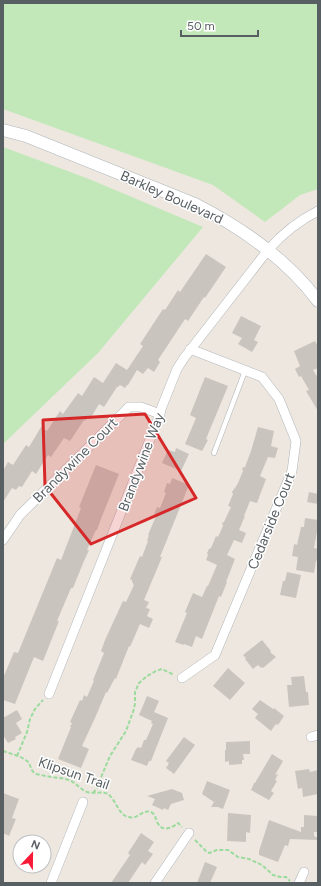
<svg xmlns="http://www.w3.org/2000/svg" width="321" height="886" font-family="Figtree,sans-serif">
  <style>
    .green { fill: #c2e8b9 }
    .building { fill: #cac4be }
    .lines { fill: none; stroke-linecap: round; stroke-linejoin: round }
    .lane-casing { stroke: #b1b5b9; stroke-width: 5.5 }
    .street-casing { stroke: #b1b5b9; stroke-width: 10 }
    .secondary-casing { stroke: #afb6b9; stroke-width: 13 }
    .path { stroke: #9bdb9e; stroke-width: 2; stroke-dasharray: 4 2; stroke-linecap: butt }
    .lane { stroke: #fff; stroke-width: 4.5 }
    .street { stroke: #fff; stroke-width: 9 }
    .secondary { stroke: #fff; stroke-width: 12 }
    .marked { fill: #d62828; fill-opacity: 0.2; stroke: #d62828; stroke-width: 3; stroke-linejoin: round }
    .labels { text-anchor: middle; stroke-width: 3; stroke-linejoin: round; paint-order: stroke }
    .street-label { font-size: 14px; fill: #585f62; stroke: #fff }
  </style>
  <rect width="100%" height="100%" fill="#ede7df"/>
  <path class="green" d="M 3,3 L 318,3 L 318,189 L 300,195 L 265,222 L 213,185 L 3,109 Z
    M 3,147 L 89,179 L 203,227 L 98,353 L 3,444 Z"/>
  <path class="building" d="M 206,254 L 226,267 L 205,298 L 204,297 L 188,321 L 185,319 L 158,360 L 160,362 L 154,372 L 148,368 L 143,374 L 137,370 L 128,385 L 127,385 L 125,388 L 120,385 L 118,387 L 117,387 L 104,407 L 99,404 L 90,419 L 88,417 L 85,421 L 84,420 L 70,441 L 64,438 L 51,457 L 48,455 L 36,474 L 32,471 L 22,487 L 19,486 L 16,490 L 12,488 L 3,502 L 3,471 L 8,462 L 13,465 L 26,445 L 29,447 L 41,427 L 47,431 L 60,411 L 63,414 L 78,393 L 82,396 L 94,377 L 103,383 L 116,363 L 127,370 L 143,346 L 140,344 L 163,309 L 165,310 L 178,290 L 180,292 Z
    M 241,316 L 261,326 L 254,340 L 258,342 L 252,352 L 238,344 L 242,338 L 232,333 Z
    M 315,341 L 318,346 L 318,358 L 317,359 L 318,362 L 318,368 L 313,370 L 318,378 L 318,411 L 306,391 L 309,390 L 301,376 L 299,377 L 295,369 L 300,366 L 294,351 Z
    M 205,377 L 228,386 L 206,439 L 208,440 L 202,451 L 185,444 L 196,418 L 190,415 Z
    M 258,427 L 274,431 L 271,446 L 278,448 L 275,458 L 268,457 L 260,476 L 266,479 L 257,503 L 250,501 L 244,516 L 245,516 L 239,530 L 246,533 L 242,543 L 234,540 L 227,555 L 235,559 L 226,582 L 227,582 L 221,597 L 219,596 L 202,639 L 196,636 L 192,647 L 184,644 L 184,645 L 175,642 L 187,613 L 185,612 L 193,593 L 202,597 L 207,586 L 208,586 L 217,565 L 206,560 L 208,555 L 207,553 L 209,549 L 211,548 L 216,536 L 218,537 L 223,526 L 222,523 L 224,522 L 231,507 L 228,506 L 233,494 L 232,492 L 234,489 L 235,488 L 238,483 L 243,471 L 242,468 L 245,467 L 251,451 Z
    M 176,448 L 189,454 L 181,471 L 162,463 L 168,450 L 175,452 Z
    M 96,465 L 119,474 L 101,519 L 97,530 L 96,530 L 94,534 L 87,550 L 89,550 L 84,561 L 73,588 L 71,588 L 57,621 L 59,621 L 43,661 L 34,657 L 15,704 L 3,700 L 3,678 L 14,652 L 18,653 L 57,558 L 61,560 L 81,508 L 79,507 Z
    M 172,478 L 189,485 L 160,557 L 162,557 L 144,600 L 149,602 L 146,608 L 150,609 L 147,616 L 153,619 L 149,628 L 140,624 L 130,647 L 129,646 L 116,679 L 115,678 L 107,693 L 106,692 L 95,718 L 82,746 L 89,749 L 81,768 L 58,759 L 71,727 L 70,727 L 72,723 L 70,722 L 80,700 L 82,701 L 84,695 L 87,697 L 94,681 L 93,680 L 104,653 L 101,651 L 105,640 L 123,601 L 126,602 L 134,585 L 133,584 L 133,583 L 132,582 L 132,580 L 130,579 L 140,556 L 142,557 L 148,541 L 147,541 L 149,535 L 148,535 L 156,516 L 154,515 L 157,507 L 160,508 L 166,493 L 164,492 L 167,483 L 170,484 Z
    M 309,492 L 318,494 L 318,504 L 307,502 Z
    M 305,518 L 318,520 L 318,526 L 314,548 L 318,549 L 318,560 L 316,561 L 314,573 L 296,570 L 298,557 L 292,556 L 294,544 L 297,545 L 301,527 L 304,527 Z
    M 287,572 L 301,575 L 296,598 L 280,595 L 283,581 L 285,581 Z
    M 262,640 L 271,651 L 270,652 L 276,657 L 263,668 L 262,667 L 261,668 L 258,665 L 253,669 L 245,659 L 246,658 L 243,655 Z
    M 228,668 L 245,683 L 230,700 L 213,686 Z
    M 304,676 L 306,692 L 308,692 L 309,705 L 289,707 L 287,685 L 292,685 L 291,677 Z
    M 147,696 L 159,701 L 154,712 L 168,718 L 151,761 L 149,761 L 147,766 L 131,760 L 136,749 L 138,747 L 141,748 L 144,740 L 146,740 L 153,724 L 151,723 L 152,721 L 139,715 Z
    M 260,700 L 273,709 L 274,708 L 284,716 L 278,725 L 276,724 L 271,731 L 255,718 L 258,714 L 252,709 Z
    M 17,710 L 22,719 L 16,723 L 22,733 L 15,737 L 16,739 L 8,743 L 3,735 L 3,718 Z
    M 184,737 L 195,745 L 174,774 L 166,768 L 169,763 L 166,761 Z
    M 250,741 L 250,754 L 243,754 L 244,760 L 242,760 L 242,764 L 229,765 L 229,761 L 225,762 L 225,750 L 226,750 L 226,742 Z
    M 272,754 L 283,761 L 275,775 L 278,774 L 275,780 L 277,781 L 271,791 L 274,793 L 269,800 L 251,790 L 254,783 L 255,783 Z
    M 309,769 L 310,772 L 318,770 L 318,794 L 303,797 L 302,788 L 298,789 L 295,771 Z
    M 207,781 L 230,790 L 223,809 L 218,807 L 211,807 L 214,802 L 202,794 Z
    M 172,789 L 182,793 L 184,800 L 171,804 L 168,810 L 164,808 L 163,810 L 152,805 L 155,799 L 147,796 Z
    M 3,793 L 19,799 L 12,818 L 16,819 L 9,836 L 3,833 Z
    M 228,813 L 251,815 L 250,833 L 246,832 L 246,842 L 227,841 Z
    M 304,815 L 318,816 L 318,832 L 314,832 L 314,836 L 318,838 L 318,840 L 290,839 L 288,846 L 285,845 L 278,862 L 259,855 L 259,851 L 269,820 L 301,832 L 301,827 L 304,827 Z
    M 141,833 L 154,842 L 148,851 L 153,854 L 145,865 L 142,862 L 128,883 L 111,883 L 130,855 L 128,853 Z
    M 205,862 L 217,867 L 210,883 L 197,883 Z"/>
  <g class="lines">
    <g class="lane-casing">
      <path id="lane" d="M 214,453 L 245,371"/>
    </g>
    <g class="street-casing">
      <path id="street" d="M 3,540 L 20,515 L 129,407 L 141,407 L 160,414
        M 182,678 L 215,655 L 292,471 L 296,441 L 279,399 L 262,377 L 190,349
        M 49,694 L 160,414 L 161,409 L 177,369 L 184,358 L 268,250 C 283,233 298,221 318,211
        M 311,737 L 318,735
        M 51,883 L 83,802
        M 155,883 L 189,833
        M 299,883 L 304,872"/>
    </g>
    <g class="secondary-casing">
      <path id="secondary" d="M 3,130 L 26,136 L 195,204 C 242,228 286,258 318,301"/>
    </g>
    <path class="path" d="M 3,751 C 11,754 21,756 27,761 C 32,765 29,770 36,774 C 41,775 46,776 51,777 C 57,778 63,778 69,780 C 76,783 80,789 87,792 C 94,794 103,791 108,794 C 116,800 118,814 128,817 C 138,820 142,809 151,812 C 157,815 155,821 159,825 C 164,832 173,827 178,823 L 182,827
      M 17,756 L 27,732 L 30,719 L 35,709 L 43,700
      M 93,793 L 97,788 L 102,775 L 110,756 L 126,731 L 134,709 L 135,703 L 135,692 L 139,683 L 147,676 L 156,671 L 162,669 L 174,675
      M 195,840 L 206,851 L 209,853 L 217,850 L 228,850 L 238,857 L 249,859 L 262,865 L 273,875 L 280,877 L 286,877 L 290,881"/>
    <use href="#lane" class="lane"/>
    <use href="#street" class="street"/>
    <use href="#secondary" class="secondary"/>
  </g>
  <path class="marked" d="M 145,414 L 196,498 L 91,544 L 45,486 L 43,420 Z"/>
  <g class="labels">
    <g class="street-label">
      <text transform="translate(172 197) rotate(24)" y="5">Barkley Boulevard</text>
      <text transform="translate(75 460) rotate(-45)" y="5">Brandywine Court</text>
      <text transform="translate(141 462) rotate(-69)" y="5">Brandywine Way</text>
      <text transform="translate(271 521) rotate(-68)" y="5">Cedarside Court</text>
      <text transform="translate(74 773) rotate(19)" y="5">Klipsun Trail</text>
    </g>
  </g>
  <rect width="321" height="886" fill="none" stroke="#585f62" stroke-width="8"/>
  <g transform="translate(32 854) rotate(22)"><circle r="19" fill="#ffffff" stroke="#bcbfc0"/>
  <path d="M0-3L7 15L0 10L-7 15Z" fill="#f81a37"/>
  <text y="-6" font-size="11" font-weight="bold" text-anchor="middle" fill="#585f62">N</text>
  </g>
  <path d="M181 30v6h77v-6" fill="none" stroke="#585f62" stroke-width="2"/>
  <text x="187" y="30" font-size="12" fill="#585f62" stroke="#ffffff" stroke-width="3" paint-order="stroke">50 m</text>
</svg>
